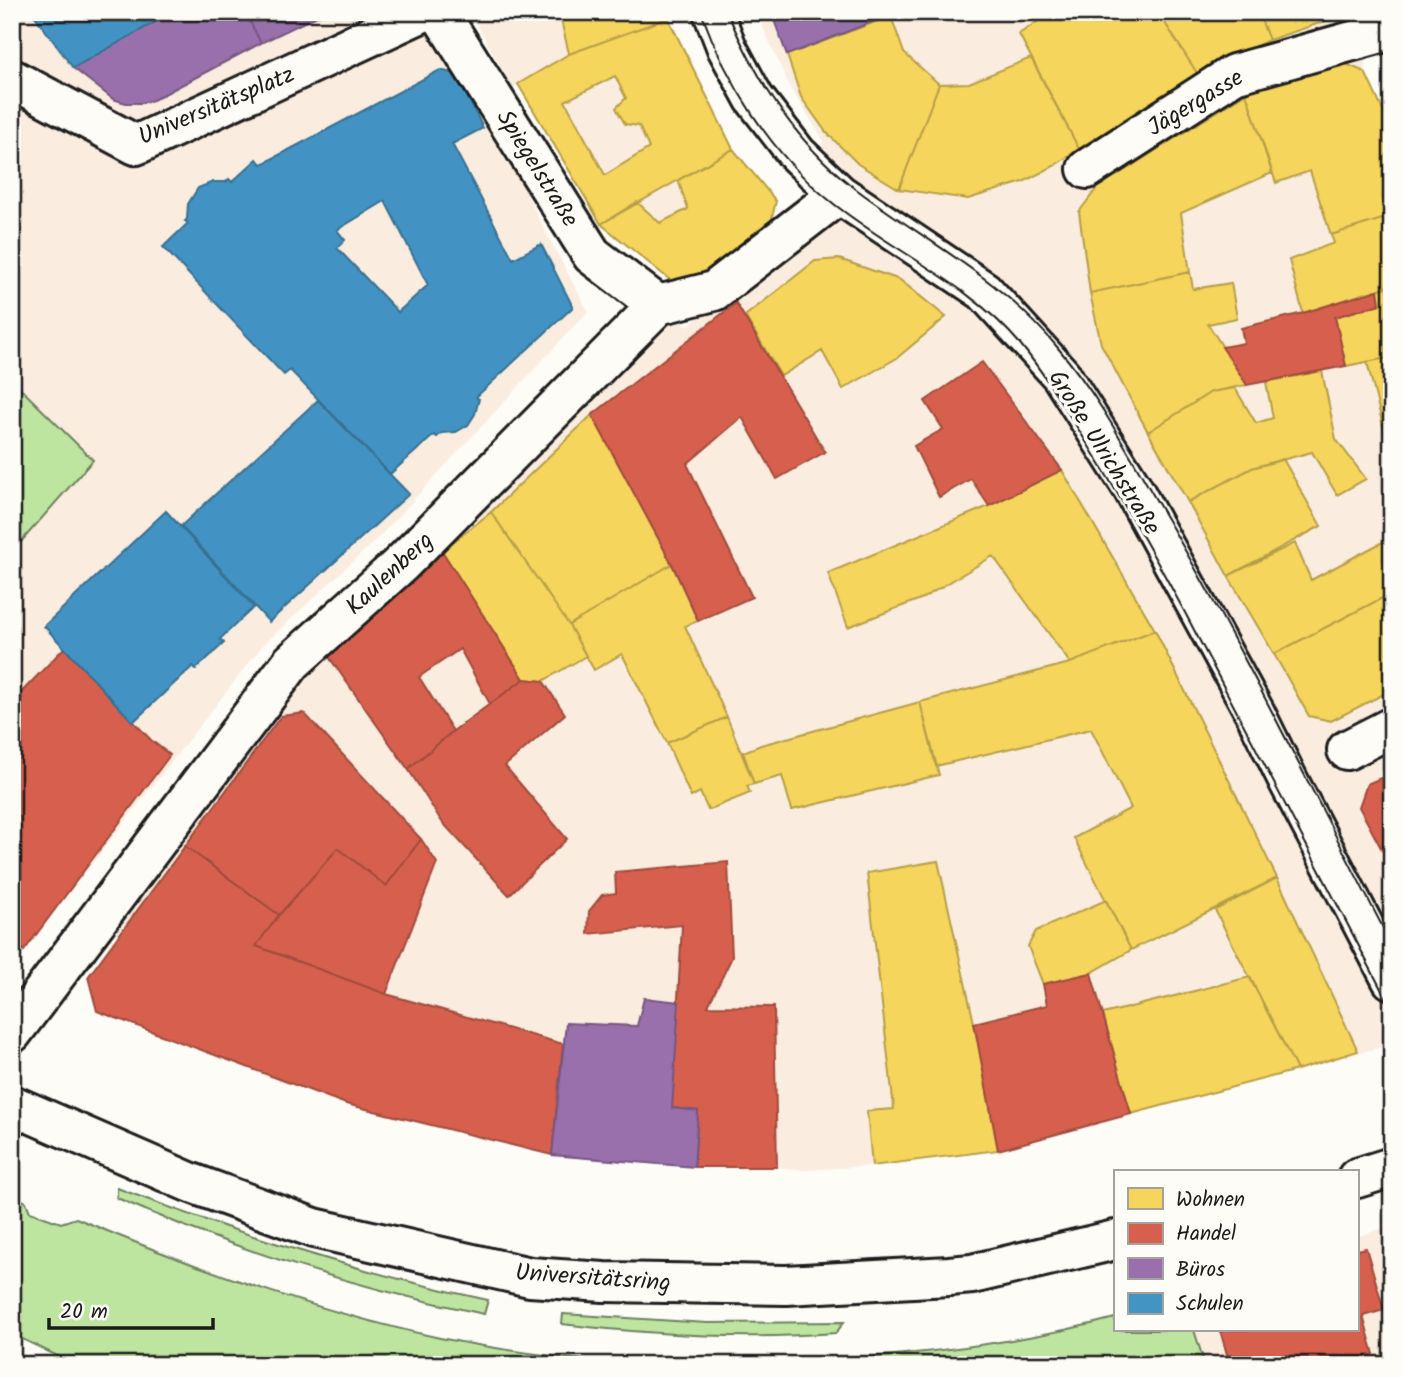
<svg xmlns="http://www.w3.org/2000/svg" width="1404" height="1377" font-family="Kalam,sans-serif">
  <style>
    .built { fill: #faecde }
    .green { fill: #bee5a0; stroke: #6d805e; stroke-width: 2 }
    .homes { fill: #f6d55c; stroke: #b59e49; stroke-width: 2; fill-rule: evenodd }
    .shops { fill: #d6604d; stroke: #9e4c3e; stroke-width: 2 }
    .offices { fill: #9970ab; stroke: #745780; stroke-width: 2 }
    .schools { fill: #4393c3; stroke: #376f91; stroke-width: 2; fill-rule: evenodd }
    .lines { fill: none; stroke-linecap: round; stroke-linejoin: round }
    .street-casing { stroke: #1c1c1c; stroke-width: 44 }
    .secondary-casing { stroke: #1c1c1c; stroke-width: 44 }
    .street { stroke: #fdfcf7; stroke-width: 38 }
    .secondary { stroke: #fdfcf7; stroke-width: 38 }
    .tram { stroke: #1c1c1c; stroke-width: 2 }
    .labels { text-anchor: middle; stroke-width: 7; stroke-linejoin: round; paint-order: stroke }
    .street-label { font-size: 24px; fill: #1c1c1c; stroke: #fdfcf7 }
  </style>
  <rect width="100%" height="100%" fill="#fdfcf7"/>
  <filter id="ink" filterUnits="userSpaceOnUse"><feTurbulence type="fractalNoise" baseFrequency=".0143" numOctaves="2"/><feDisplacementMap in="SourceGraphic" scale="14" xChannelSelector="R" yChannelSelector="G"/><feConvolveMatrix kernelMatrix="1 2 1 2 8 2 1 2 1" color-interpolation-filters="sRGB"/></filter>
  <g filter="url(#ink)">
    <path class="built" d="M 12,12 L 436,12 L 543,227 L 588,311 L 379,537 L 262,646 L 12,966 Z
      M 470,12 L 667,12 L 737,154 L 776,201 L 771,222 L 697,279 L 670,280 L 601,224 L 519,85 L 513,88 Z
      M 756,12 L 1366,12 L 1365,72 L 1392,132 L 1392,1044 L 998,1150 L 872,1166 L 806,1170 L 777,1167 L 694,1167 L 552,1155 L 97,1011 L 88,977 L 280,686 L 658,305 L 687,326 L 823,229 L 823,139 L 791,89 Z
      M 1392,1225 L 1392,1359 L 1375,1365 L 1205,1365 L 1194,1330 L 1357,1330 L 1357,1237 Z"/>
    <path class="green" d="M 20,388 L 93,460 L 12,552 L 12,397 Z
      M 117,1188 C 239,1234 360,1273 488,1300 L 484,1314 C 357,1288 235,1250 117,1198 Z
      M 12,1195 L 26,1202 L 30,1212 L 61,1223 L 76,1218 C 194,1268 315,1311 440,1338 C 504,1351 570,1359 635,1365 L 76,1365 L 12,1334 Z
      M 563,1314 L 707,1323 L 844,1322 L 836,1333 C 744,1340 653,1335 562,1324 Z
      M 1115,1318 L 1115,1330 L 1194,1330 L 1205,1365 L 770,1365 C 886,1357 1002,1348 1115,1318 Z"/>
    <path class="homes" d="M 559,12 L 667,12 L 668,18 L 569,54 Z
      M 1051,12 L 1158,12 L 1197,73 L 1079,149 L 1019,34 Z
      M 1158,12 L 1258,12 L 1269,40 L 1197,73 Z
      M 1258,12 L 1353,12 L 1269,40 Z
      M 891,16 L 904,53 L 939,84 L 899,189 L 858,164 L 826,132 L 801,97 L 787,55 Z
      M 668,18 L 733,149 L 601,224 L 518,84 L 569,54 ZM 615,76 L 626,98 L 616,108 L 625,124 L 639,126 L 649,148 L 605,175 L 565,101 Z
      M 1031,58 L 1079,149 L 1054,166 L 1023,182 L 968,199 L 899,189 L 939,84 L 969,83 Z
      M 1339,61 L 1365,72 L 1392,130 L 1392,216 L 1331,235 L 1310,171 L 1276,183 L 1246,93 Z
      M 1246,93 L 1272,173 L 1181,213 L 1190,272 L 1090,293 L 1079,212 L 1097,188 Z
      M 733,149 L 776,201 L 771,222 L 697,279 L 670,280 L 601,224 L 637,202 L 660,223 L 688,209 L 678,180 Z
      M 1392,216 L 1392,285 L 1303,313 L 1289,260 L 1334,243 L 1331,235 Z
      M 839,259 L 900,280 L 946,317 L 897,358 L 843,389 L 822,351 L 781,376 L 745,316 L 815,261 Z
      M 1190,272 L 1193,289 L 1231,283 L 1237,318 L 1208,324 L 1247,385 L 1211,392 L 1148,432 L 1101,344 L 1090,293 Z
      M 1392,285 L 1392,357 L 1346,366 L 1335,317 L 1380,304 L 1378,290 Z
      M 1392,357 L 1392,432 L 1385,434 L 1367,362 Z
      M 1322,371 L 1336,439 L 1366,479 L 1337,495 L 1312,452 L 1252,468 L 1188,502 L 1148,432 L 1211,392 L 1235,388 L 1256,423 L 1273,418 L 1266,382 Z
      M 592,415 L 672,564 L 569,625 L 491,512 Z
      M 1392,432 L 1392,456 L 1385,434 Z
      M 1283,459 L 1321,526 L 1228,576 L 1188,502 L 1252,468 Z
      M 1062,470 L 1155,630 L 1070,663 L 993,556 L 923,598 L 848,627 L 828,573 L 989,506 Z
      M 491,512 L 569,625 L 586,656 L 543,681 L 524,679 L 442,551 Z
      M 1392,537 L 1392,593 L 1274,654 L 1228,576 L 1295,543 L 1311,580 Z
      M 672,564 L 698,621 L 685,626 L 727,717 L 667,743 L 622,654 L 594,670 L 569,625 Z
      M 1392,593 L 1392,690 L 1331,721 L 1309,716 L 1274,654 Z
      M 1155,630 L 1277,878 L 1131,950 L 1074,838 L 1131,808 L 1091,729 L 936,766 L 920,702 L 1070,663 Z
      M 920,702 L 939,775 L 792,810 L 782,776 L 754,784 L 743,752 L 761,745 Z
      M 727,717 L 754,784 L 747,786 L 750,793 L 708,810 L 700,792 L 691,797 L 667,743 Z
      M 938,861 L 974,1023 L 998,1150 L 872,1166 L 867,1111 L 894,1109 L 867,873 Z
      M 1277,878 L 1358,1051 L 1297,1070 L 1215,910 Z
      M 1106,900 L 1131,950 L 1091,973 L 1043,984 L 1028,946 L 1036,931 Z
      M 1250,977 L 1297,1070 L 1131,1114 L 1103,1014 Z"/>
    <path class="shops" d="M 1378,290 L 1380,304 L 1335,317 L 1346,366 L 1247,385 L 1222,347 L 1244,343 L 1241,328 L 1303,313 Z
      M 736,303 L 825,452 L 777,479 L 742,417 L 687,464 L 752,597 L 698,621 L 672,564 L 592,415 Z
      M 982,362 L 1062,470 L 989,506 L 971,479 L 939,497 L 914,446 L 943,429 L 925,401 Z
      M 442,551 L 524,679 L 490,704 L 460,649 L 419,677 L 453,731 L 408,769 L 329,657 L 336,637 Z
      M 64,648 L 151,740 L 170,755 L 24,951 L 12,939 L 12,702 Z
      M 524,679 L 543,681 L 565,714 L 505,766 L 567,839 L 509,895 L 442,822 L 408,769 L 453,731 Z
      M 304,713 L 421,839 L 386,886 L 338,848 L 279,915 L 185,846 L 281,716 Z
      M 1392,773 L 1392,859 L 1388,861 L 1359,807 L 1367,784 Z
      M 421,839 L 437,863 L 386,994 L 256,946 L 279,915 L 338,848 L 386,886 Z
      M 185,846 L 279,915 L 256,946 L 386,994 L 563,1044 L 552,1155 L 346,1104 L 97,1011 L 88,977 Z
      M 728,862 L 732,957 L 708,1006 L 774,1007 L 777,1167 L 694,1167 L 698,1111 L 672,1108 L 682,925 L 588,934 L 589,911 L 602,895 L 616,893 L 615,872 Z
      M 1091,973 L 1131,1114 L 998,1150 L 974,1023 L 1047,1005 L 1043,984 Z
      M 1366,1248 L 1384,1310 L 1363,1316 L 1374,1354 L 1337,1365 L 1230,1365 L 1220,1330 L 1357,1330 L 1357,1250 Z"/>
    <path class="offices" d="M 173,12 L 245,12 L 261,43 L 153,100 L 141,103 L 126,103 L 113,99 L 73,68 Z
      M 245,12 L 325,12 L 261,43 Z
      M 771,12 L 898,12 L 787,55 Z
      M 644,998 L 679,1002 L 672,1108 L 698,1111 L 694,1167 L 552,1155 L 566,1023 L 637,1026 Z"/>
    <path class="schools" d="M 32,12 L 173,12 L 73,68 Z
      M 440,70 L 456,74 L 483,128 L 452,144 L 513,259 L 541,244 L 573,307 L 476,397 L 479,399 L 475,414 L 468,425 L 456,432 L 442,433 L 437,437 L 434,435 L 390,474 L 290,370 L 284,375 L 163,247 L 188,223 L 185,221 L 187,219 L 188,204 L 198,188 L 213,182 L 226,182 L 229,179 L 232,182 L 257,159 L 261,164 L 266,162 ZM 385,201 L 428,285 L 398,312 L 337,248 L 345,240 L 337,230 Z
      M 318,400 L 409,494 L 269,622 L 181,526 Z
      M 166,511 L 254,607 L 220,639 L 224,643 L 196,669 L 193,666 L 133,722 L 44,626 Z"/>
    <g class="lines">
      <g class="street-casing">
        <path id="street" d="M 439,12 L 592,255 L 658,305
          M 713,12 L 727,48 L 754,98 L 797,154 L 839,194 L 984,291 L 1061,375 L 1132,487 L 1254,711 L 1289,782 L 1392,980
          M 12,79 L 136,145 L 423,12
          M 1087,169 L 1234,74 L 1392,30
          M 1347,750 L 1392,727
          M 12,1033 L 292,662 L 401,564 L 658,305 L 714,291 L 839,194"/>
      </g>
      <g class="secondary-casing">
        <path id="secondary" d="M 12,1105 L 189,1182 L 314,1228 L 530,1277 L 604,1282 L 786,1285 L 949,1276 L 972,1274 L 1115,1240
          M 1357,1178 L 1392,1167"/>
      </g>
      <use href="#street" class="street"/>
      <use href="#secondary" class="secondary"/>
      <path class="tram" d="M 701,12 C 727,83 770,152 829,200 C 891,251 969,282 1021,345 C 1047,377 1068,413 1090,448 C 1130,513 1168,579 1203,647 C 1267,768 1329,889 1392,1010
        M 727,12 C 756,78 794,141 852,186 C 924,241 999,276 1058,348 C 1098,395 1128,452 1159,505 C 1243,648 1315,798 1392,945"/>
    </g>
  </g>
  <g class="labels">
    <g class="street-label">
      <text transform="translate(1195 102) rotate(-31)" y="8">Jägergasse</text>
      <text transform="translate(216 105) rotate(-23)" y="8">Universitätsplatz</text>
      <text transform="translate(538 168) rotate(58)" y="8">Spiegelstraße</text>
      <text transform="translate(1105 452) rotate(58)" y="8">Große Ulrichstraße</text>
      <text transform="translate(389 573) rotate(-43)" y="8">Kaulenberg</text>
      <text transform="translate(593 1277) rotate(4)" y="8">Universitätsring</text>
    </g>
  </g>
  <rect width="1404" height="1377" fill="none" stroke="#fdfcf7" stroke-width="42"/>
  <rect x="21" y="21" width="1362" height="1335" fill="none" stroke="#1c1c1c" stroke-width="2.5" filter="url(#ink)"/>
  <rect x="1114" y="1170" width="245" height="161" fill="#fdfcf7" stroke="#a3a29f" stroke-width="2"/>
  <rect x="1128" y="1188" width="35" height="21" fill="#f6d55c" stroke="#a3a29f" stroke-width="2"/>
  <text x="1176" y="1206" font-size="21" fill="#1c1c1c">Wohnen</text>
  <rect x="1128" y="1223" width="35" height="21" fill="#d6604d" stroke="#a3a29f" stroke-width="2"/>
  <text x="1176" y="1240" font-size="21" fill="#1c1c1c">Handel</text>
  <rect x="1128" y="1258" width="35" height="21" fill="#9970ab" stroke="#a3a29f" stroke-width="2"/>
  <text x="1176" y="1276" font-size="21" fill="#1c1c1c">Büros</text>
  <rect x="1128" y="1293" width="35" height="21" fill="#4393c3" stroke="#a3a29f" stroke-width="2"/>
  <text x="1176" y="1310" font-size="21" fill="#1c1c1c">Schulen</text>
  <path d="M49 1318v10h164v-10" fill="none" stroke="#1c1c1c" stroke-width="3.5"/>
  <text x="60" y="1318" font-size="21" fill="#1c1c1c" stroke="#fdfcf7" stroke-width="5" paint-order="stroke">20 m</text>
</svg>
